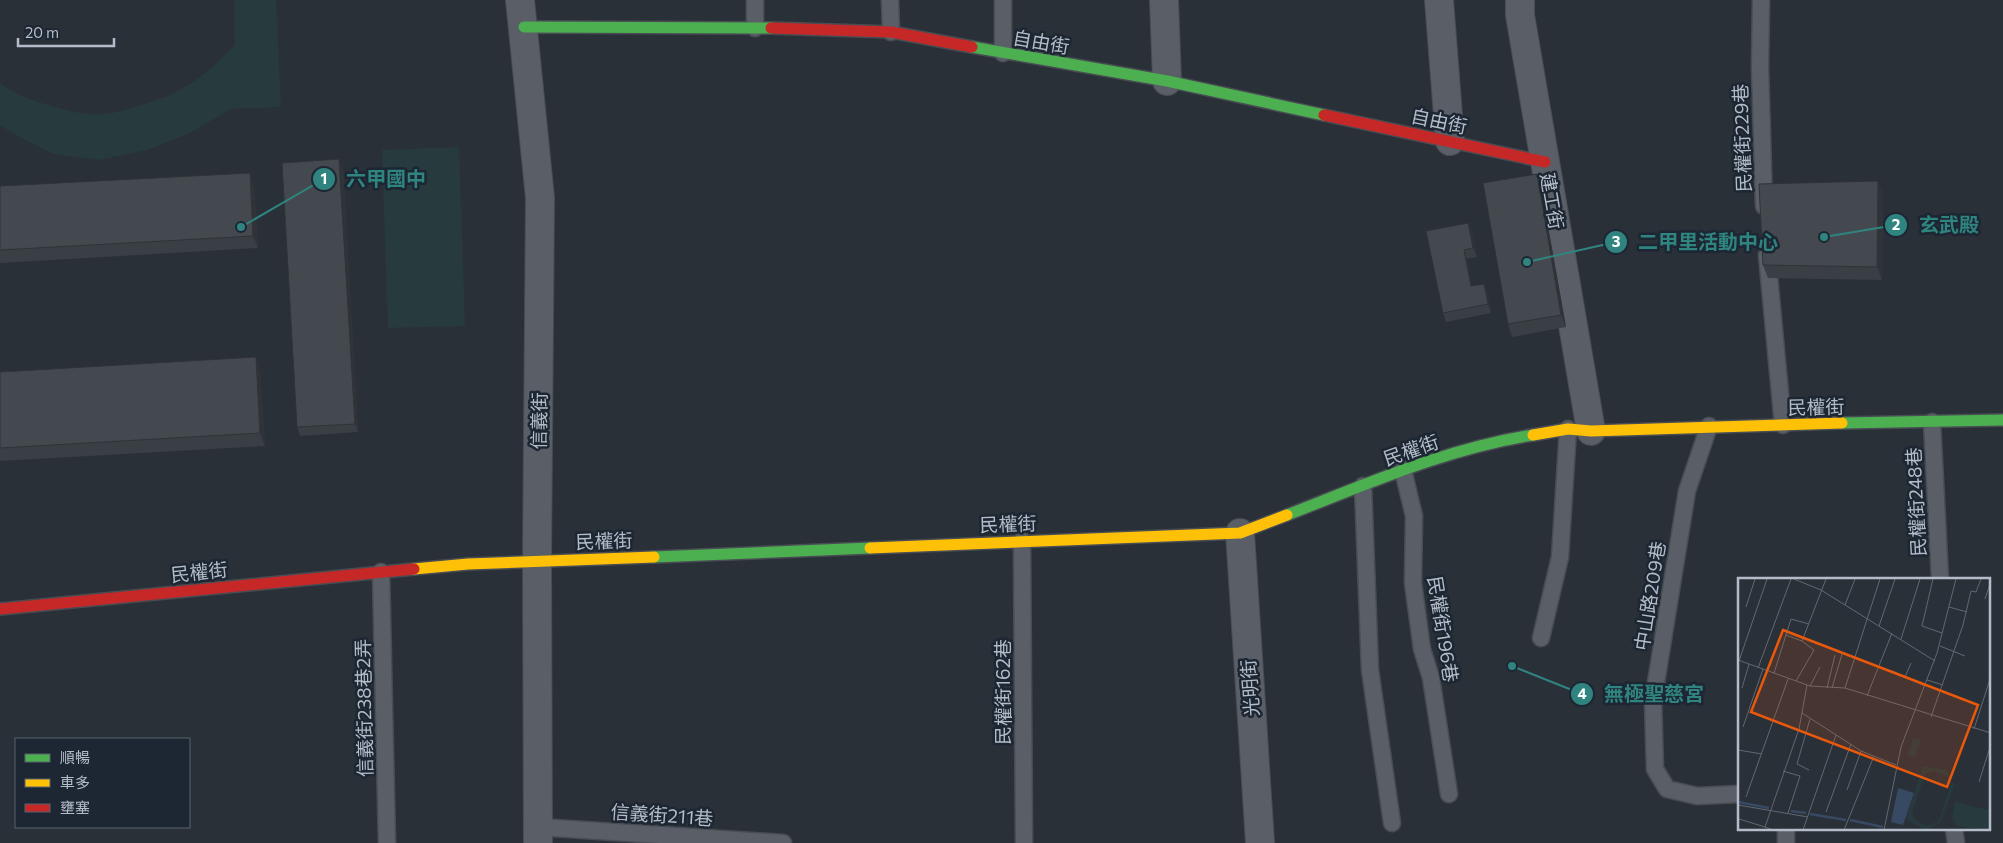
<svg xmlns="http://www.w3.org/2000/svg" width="2003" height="843" font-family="Commissioner,'Noto Sans TC',sans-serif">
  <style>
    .green { fill: #273a3e }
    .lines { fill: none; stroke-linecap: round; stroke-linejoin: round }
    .lane-casing { stroke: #484c53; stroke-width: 19 }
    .street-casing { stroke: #484c53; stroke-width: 30 }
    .fast-casing { stroke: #484c53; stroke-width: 14 }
    .slow-casing { stroke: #484c53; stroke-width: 14 }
    .jam-casing { stroke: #484c53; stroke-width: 14 }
    .lane { stroke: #5a5e66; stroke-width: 16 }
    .street { stroke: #5a5e66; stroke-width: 28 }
    .fast { stroke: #4caf50; stroke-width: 11 }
    .slow { stroke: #ffc107; stroke-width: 11 }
    .jam { stroke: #c62828; stroke-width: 11 }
    .wall { fill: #3a3f45 }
    .shaded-wall { fill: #303338 }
    .building { fill: #444950; stroke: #303338 }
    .labels { text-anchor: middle; stroke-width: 5; stroke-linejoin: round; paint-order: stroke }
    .street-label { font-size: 19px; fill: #b4bcc9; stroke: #1d2633 }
    .inset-river { fill: none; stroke: #384963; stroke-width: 2.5 }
    .inset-road { fill: none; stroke: #616872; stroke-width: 1 }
    .view { fill: #e8590c; fill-opacity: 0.15; stroke: #e8590c; stroke-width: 2.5 }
    .inset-edge { fill: none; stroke: #b4bcc9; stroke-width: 2.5 }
    .leader { fill: none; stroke: #308480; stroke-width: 2 }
    .callout-dot { fill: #308480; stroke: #1d2633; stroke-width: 2 }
    .mark-label { font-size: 15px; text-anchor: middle; font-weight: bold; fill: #fff }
    .callout-label { font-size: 20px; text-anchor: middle; font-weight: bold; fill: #308480; stroke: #1d2633; stroke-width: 5; stroke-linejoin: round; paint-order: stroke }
  </style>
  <rect width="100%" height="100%" fill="#2a3038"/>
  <path class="green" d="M 234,0 L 276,0 L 281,107 L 231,109 L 188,134 L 147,150 L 99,160 L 54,154 L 12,133 L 0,125 L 0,83 C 15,95 34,101 52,106 C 64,110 77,113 90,114 C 103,116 118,112 131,108 C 180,95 200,81 235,45 Z
    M 459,147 L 465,326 L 388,328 L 382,150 Z"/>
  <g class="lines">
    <g class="lane-casing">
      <path id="lane" d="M 890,0 L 891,32
        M 1003,0 L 1003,53
        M 1761,0 L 1760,67 L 1764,206
        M 755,28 L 755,0
        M 1767,255 L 1783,425
        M 1932,422 L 1940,579
        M 1709,426 L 1687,491 L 1653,701 L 1655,769 L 1667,789 L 1697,796 L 1739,794
        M 1403,470 L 1414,516 L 1413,583 L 1422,649 L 1431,678 L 1449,794
        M 1363,486 L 1370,670 L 1392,823
        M 1022,541 L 1024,843
        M 381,572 L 387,843
        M 1541,638 L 1560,557 L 1568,429
        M 538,827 L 783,843
        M 1954,829 L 1956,843
        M 1786,843 L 1786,829"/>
    </g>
    <g class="street-casing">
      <path id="street" d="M 520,0 L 540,198 L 537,561 L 538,843
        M 1164,0 L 1167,81
        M 1439,0 L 1450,141
        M 1520,0 L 1520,15 L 1591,431
        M 1240,533 L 1260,843"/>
    </g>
    <g class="fast-casing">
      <path id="fast" d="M 524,27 L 771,28
        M 972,47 L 1167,81 L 1324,115
        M 1842,423 L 2003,420
        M 1287,515 C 1367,484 1448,448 1533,435
        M 654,557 L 870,548"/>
    </g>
    <g class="slow-casing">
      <path id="slow" d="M 1533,435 L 1568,429 L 1591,431 L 1842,423
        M 870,548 L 1240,533 L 1287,515
        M 414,569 L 468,564 L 654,557"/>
    </g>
    <g class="jam-casing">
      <path id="jam" d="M 771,28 L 891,32 L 972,47
        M 1324,115 L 1545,162
        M 0,609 L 414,569"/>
    </g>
    <use href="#lane" class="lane"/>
    <use href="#street" class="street"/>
    <use href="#fast" class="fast"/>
    <use href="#slow" class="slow"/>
    <use href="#jam" class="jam"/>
  </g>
  <path class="wall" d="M 343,168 L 358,432 L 300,436 L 297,427 Z
    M 0,186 L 254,186 L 258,248 L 0,263 Z
    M 1541,187 L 1566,327 L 1512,337 L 1508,324 Z
    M 1883,193 L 1882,280 L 1768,278 L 1763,265 Z
    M 1468,223 L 1472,232 L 1477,257 L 1467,259 L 1472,286 L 1484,284 L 1487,293 L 1491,313 L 1446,322 L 1443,313 Z
    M 260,370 L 265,446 L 0,461 L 0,372 Z"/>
  <path class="shaded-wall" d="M 339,159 L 343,168 L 358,432 L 355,424 Z
    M 250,173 L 254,186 L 258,248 L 253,236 Z
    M 1537,174 L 1541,187 L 1566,327 L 1561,315 Z
    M 1878,181 L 1883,193 L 1882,280 L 1877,267 Z
    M 1468,223 L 1472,232 L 1477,257 L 1473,248 Z
    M 1464,250 L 1467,259 L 1474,295 L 1471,286 Z
    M 1484,284 L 1487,293 L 1491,313 L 1488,304 Z
    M 256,357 L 260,370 L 265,446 L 260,433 Z"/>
  <path class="building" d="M 339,159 L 355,424 L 297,427 L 282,163 Z
    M 250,173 L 253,236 L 0,250 L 0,186 Z
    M 1537,174 L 1561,315 L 1508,324 L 1483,183 Z
    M 1878,181 L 1877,267 L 1763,265 L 1759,184 Z
    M 1468,223 L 1473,248 L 1464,250 L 1471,286 L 1484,284 L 1488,304 L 1443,313 L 1426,231 Z
    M 256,357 L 260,433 L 0,448 L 0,372 Z"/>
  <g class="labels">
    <g class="street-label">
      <text transform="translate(1041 42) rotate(10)" y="7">自由街</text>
      <text transform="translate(1439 121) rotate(12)" y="7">自由街</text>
      <text transform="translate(1742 138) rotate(-92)" y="7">民權街229巷</text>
      <text transform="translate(1552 201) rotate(80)" y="7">建工街</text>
      <text transform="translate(1816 407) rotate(-1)" y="7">民權街</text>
      <text transform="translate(539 421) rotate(-89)" y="7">信義街</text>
      <text transform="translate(1411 450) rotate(-19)" y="7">民權街</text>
      <text transform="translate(1916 502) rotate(-93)" y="7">民權街248巷</text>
      <text transform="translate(1008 524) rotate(-2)" y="7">民權街</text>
      <text transform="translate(604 541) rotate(-2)" y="7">民權街</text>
      <text transform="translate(199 572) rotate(-6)" y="7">民權街</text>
      <text transform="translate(1650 596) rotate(-81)" y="7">中山路209巷</text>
      <text transform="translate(1443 629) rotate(81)" y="7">民權街196巷</text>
      <text transform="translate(1250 688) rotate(-94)" y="7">光明街</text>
      <text transform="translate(1003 692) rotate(-90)" y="7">民權街162巷</text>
      <text transform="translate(364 708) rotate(-91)" y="7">信義街238巷2弄</text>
      <text transform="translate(662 815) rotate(4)" y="7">信義街211巷</text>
    </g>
  </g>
  <g transform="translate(1738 578)">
    <rect width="252" height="252" fill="#2a3038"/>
    <path d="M 175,160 L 183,162 L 177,180 L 169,177 ZM 185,188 L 209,192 L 216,208 L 202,245 L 187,252 L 168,241 ZM 196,193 L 209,198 L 213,206 L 201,243 L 189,248 L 177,242 L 174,234 L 187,196 ZM 217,224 L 252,232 L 252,252 L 218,248 L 214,239 Z" fill="#273a3e" fill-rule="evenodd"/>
    <path d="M 160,210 L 176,215 L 165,247 L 153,244 Z" fill="#384963"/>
    <path class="inset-river" d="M 0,224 L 31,230M 53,233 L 68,235M 72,236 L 108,242M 112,242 L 145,249"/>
    <path class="inset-road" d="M 56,1 L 83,12 L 197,83M 195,1 L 184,48 L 204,55M 247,21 L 253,3M 107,27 L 117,1M 8,29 L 17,1M 211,29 L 229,34M 141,48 L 157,1M 48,57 L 64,63M 163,61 L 182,1M 202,68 L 227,78M 0,82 L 72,108 L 107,110 L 253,155M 1,83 L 29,1M 20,90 L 53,1M 154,93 L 187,108M 36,95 L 53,41 L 71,46M 167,99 L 173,85M 189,102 L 205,107M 58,103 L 76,72 L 64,63 L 88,1M 72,108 L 82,89M 4,110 L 11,86M 89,110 L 97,77M 94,110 L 104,76M 107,110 L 142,1M 129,118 L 154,55M 64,135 L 123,173 L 158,187M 193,139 L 225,47 L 233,13 L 238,14 L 243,1M 5,149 L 25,91M 236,151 L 253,98M 0,172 L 24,176M 71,192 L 59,186 L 72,141M 45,193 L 62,198 L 50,235M 241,204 L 253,166M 109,212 L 123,173M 8,219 L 50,101M 0,227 L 70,239M 88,234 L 113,166M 0,245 L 1,241 L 27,249M 35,252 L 27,249 L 61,151 L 69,107M 65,252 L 98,157M 106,252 L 136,178M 146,252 L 163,169 L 199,75 L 218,1"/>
    <path class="view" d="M 45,52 L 240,127 L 209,209 L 13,134 Z"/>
    <rect width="252" height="252" class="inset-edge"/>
  </g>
  <path class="leader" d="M241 227L324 179M1824 237L1896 225M1527 262L1616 242M1512 666L1582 694"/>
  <g class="callout-dot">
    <circle cx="241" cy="227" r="5"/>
    <circle cx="1824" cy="237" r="5"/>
    <circle cx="1527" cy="262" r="5"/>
    <circle cx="1512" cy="666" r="5"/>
    <circle cx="324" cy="179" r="12"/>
    <circle cx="1896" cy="225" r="12"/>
    <circle cx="1616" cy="242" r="12"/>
    <circle cx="1582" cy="694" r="12"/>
  </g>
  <g class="mark-label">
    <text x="324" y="184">1</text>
    <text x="1896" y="230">2</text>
    <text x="1616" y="247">3</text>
    <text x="1582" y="699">4</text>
  </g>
  <g class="callout-label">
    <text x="386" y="186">六甲國中</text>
    <text x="1949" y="232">玄武殿</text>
    <text x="1708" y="249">二甲里活動中心</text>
    <text x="1654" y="701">無極聖慈宮</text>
  </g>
  <rect x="15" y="738" width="175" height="90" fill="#1d2633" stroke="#59626f"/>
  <rect x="25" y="754" width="25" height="8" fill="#4caf50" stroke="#59626f"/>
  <text x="60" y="763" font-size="15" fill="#b4bcc9">順暢</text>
  <rect x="25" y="779" width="25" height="8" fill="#ffc107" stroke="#59626f"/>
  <text x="60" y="788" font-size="15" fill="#b4bcc9">車多</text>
  <rect x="25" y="804" width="25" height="8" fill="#c62828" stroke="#59626f"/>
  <text x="60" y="813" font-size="15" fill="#b4bcc9">壅塞</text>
  <path d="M18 38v8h96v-8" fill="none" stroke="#b4bcc9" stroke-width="2.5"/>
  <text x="25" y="38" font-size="15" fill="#b4bcc9" stroke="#1d2633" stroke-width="4" paint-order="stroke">20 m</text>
</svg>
